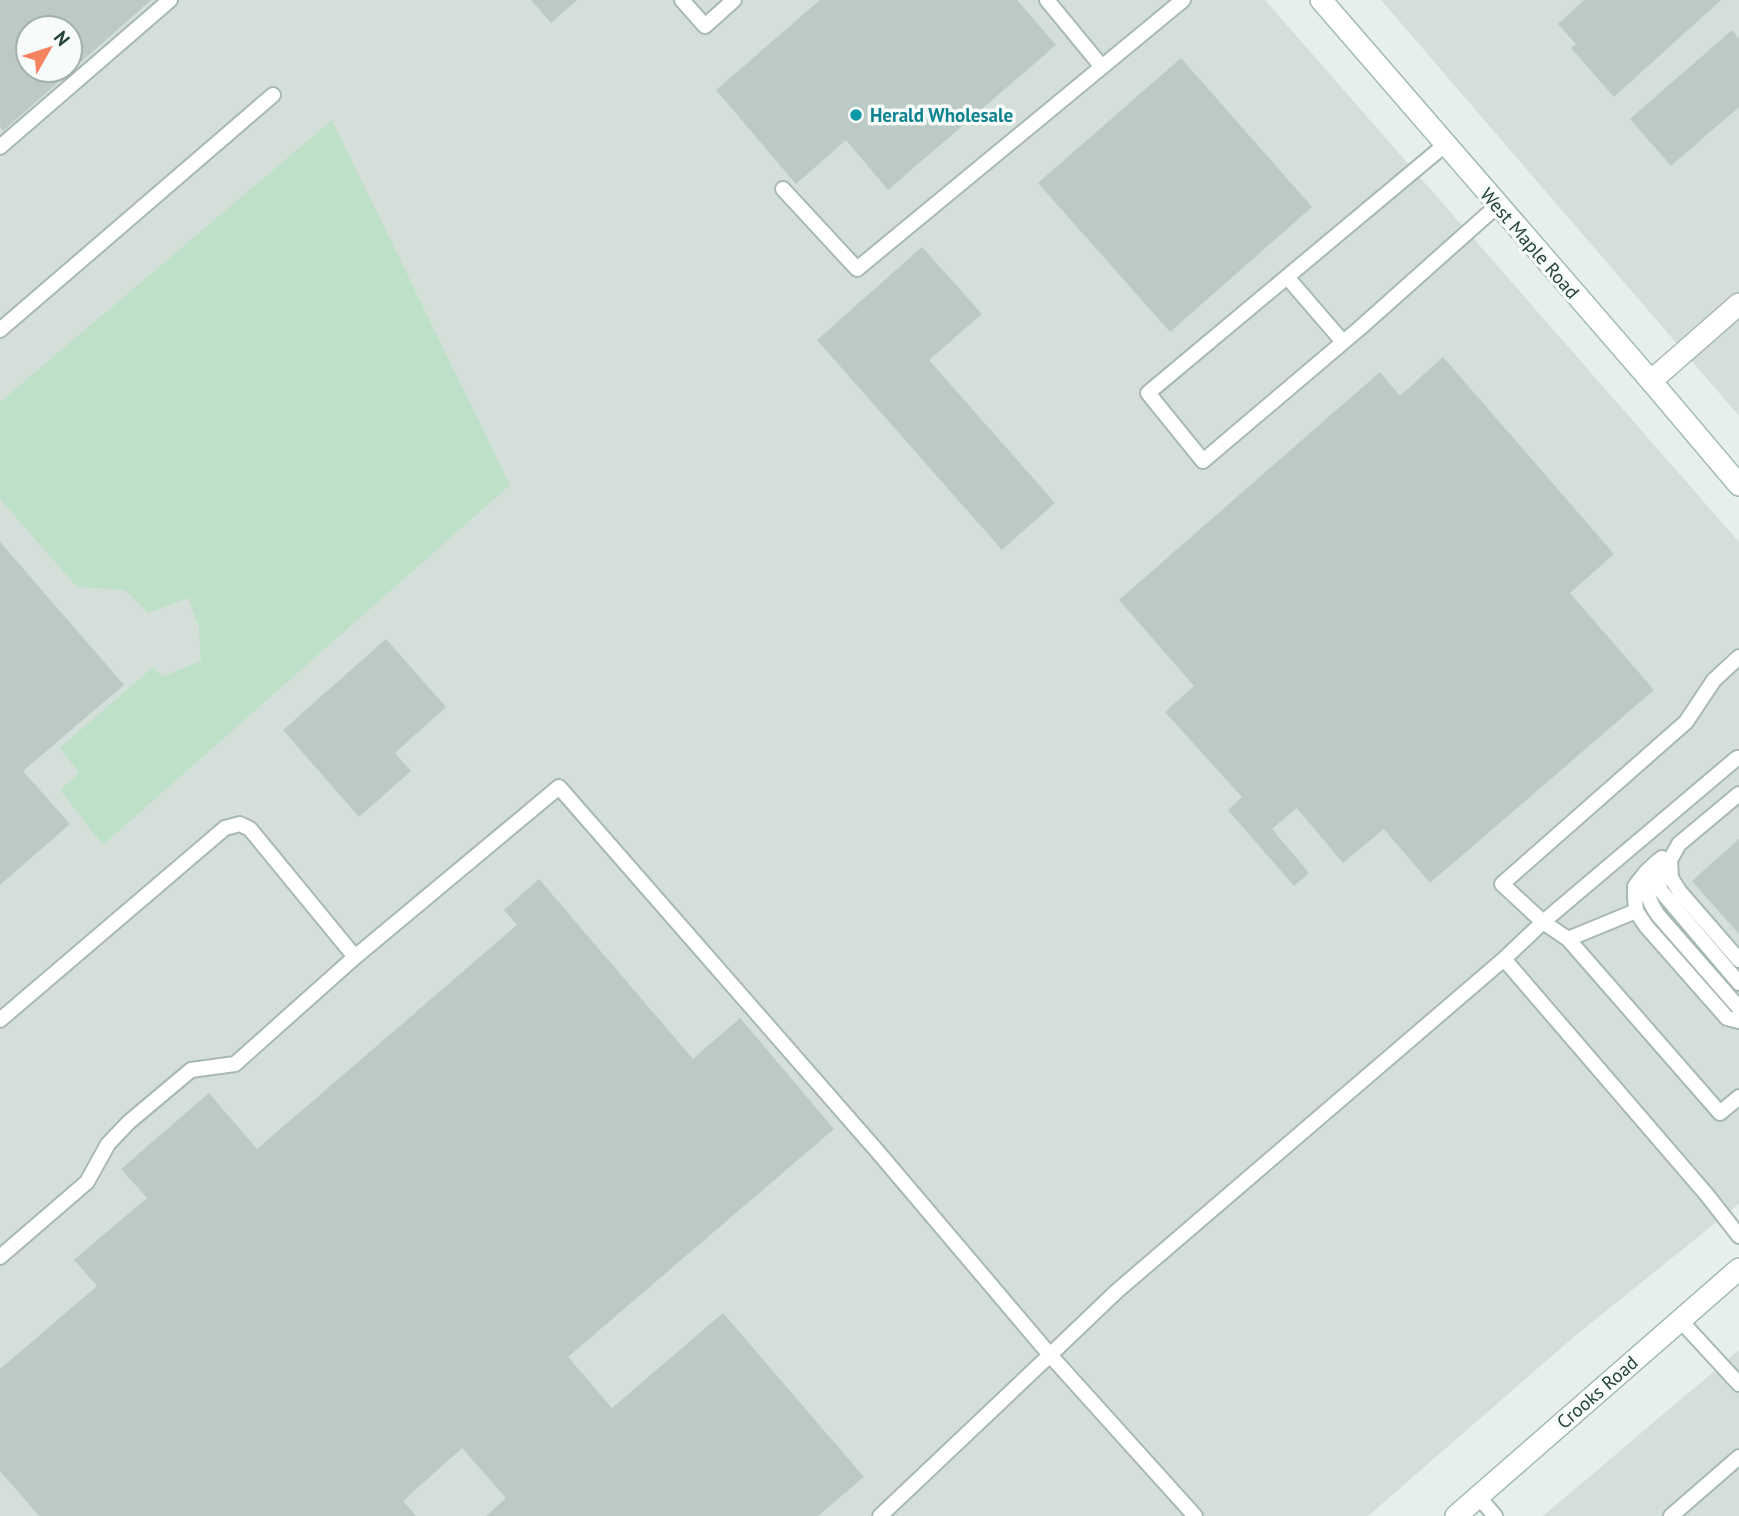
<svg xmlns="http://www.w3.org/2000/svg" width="1739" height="1516" font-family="'PT Sans',sans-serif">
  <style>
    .built { fill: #d4dfda; fill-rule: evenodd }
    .green { fill: #bfe0c8 }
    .building { fill: #bbcac4; fill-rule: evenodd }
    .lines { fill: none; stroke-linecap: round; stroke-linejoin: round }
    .lane-casing { stroke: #a8b8b2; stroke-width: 18 }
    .street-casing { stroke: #a8b8b2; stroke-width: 24 }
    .secondary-casing { stroke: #a4bbb3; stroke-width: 24 }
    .lane { stroke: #fff; stroke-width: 14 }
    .street { stroke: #fff; stroke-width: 21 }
    .secondary { stroke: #fff; stroke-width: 21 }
    .culture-dot { fill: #0f9aa8; stroke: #f7fbf9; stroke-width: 2.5 }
    .labels { text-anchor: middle; stroke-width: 7; stroke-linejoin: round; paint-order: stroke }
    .culture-label { font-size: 19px; font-weight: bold; fill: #0d838f; stroke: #f7fbf9; text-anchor: start }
    .street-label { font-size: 19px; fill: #24423a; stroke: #f7fbf9 }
  </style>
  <rect width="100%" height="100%" fill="#e6efeb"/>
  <path class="built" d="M 0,0 L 1265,0 L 1739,542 L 1739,1204 L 1576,1335 L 1368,1516 L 0,1516 ZM 28,28 L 70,28 L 70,70 L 28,70 Z
    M 1381,0 L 1739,0 L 1739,416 Z
    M 1739,1350 L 1739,1516 L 1543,1516 Z"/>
  <path class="green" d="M 332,120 L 510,485 L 103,845 L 60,790 L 79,773 L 60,748 L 153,667 L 162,677 L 201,661 L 199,628 L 188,598 L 148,613 L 125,590 L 77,587 L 0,499 L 0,402 Z"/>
  <path class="building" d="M 0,0 L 151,0 L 3,131 L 0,127 ZM 28,28 L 70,28 L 70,70 L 28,70 Z
    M 531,0 L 577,0 L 551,23 Z
    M 820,0 L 1017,0 L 1056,45 L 888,190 L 846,140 L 796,184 L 716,90 Z
    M 1584,0 L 1721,0 L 1614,97 L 1571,48 L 1576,44 L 1558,24 Z
    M 1732,30 L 1739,39 L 1739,107 L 1671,166 L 1630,119 Z
    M 1181,58 L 1312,207 L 1170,332 L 1038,183 Z
    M 922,247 L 982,314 L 929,360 L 1055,503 L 1002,550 L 817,340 Z
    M 1443,357 L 1614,554 L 1570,593 L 1654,690 L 1430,883 L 1384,829 L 1343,863 L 1297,808 L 1272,829 L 1309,873 L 1294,886 L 1228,810 L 1242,797 L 1165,712 L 1194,686 L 1119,600 L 1380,372 L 1400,396 Z
    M 0,542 L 124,685 L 23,771 L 70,824 L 0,885 Z
    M 386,639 L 446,707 L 395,753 L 411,771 L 359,817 L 283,730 Z
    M 1739,839 L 1739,934 L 1692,881 Z
    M 539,879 L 693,1059 L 740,1018 L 834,1129 L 568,1357 L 612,1408 L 723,1313 L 864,1477 L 818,1516 L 486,1516 L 506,1498 L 462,1448 L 403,1501 L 416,1516 L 39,1516 L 0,1471 L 0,1369 L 97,1286 L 74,1260 L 147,1198 L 121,1169 L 209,1093 L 257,1149 L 517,925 L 504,910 Z"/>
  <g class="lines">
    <g class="lane-casing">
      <path id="lane" d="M 682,0 L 705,26 L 734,0
        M 1047,0 L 1102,67
        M 1446,144 L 1148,393 L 1203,461 L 1360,328 L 1498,205
        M 0,147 L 170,0
        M 783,189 L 857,269 L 1183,0
        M 1287,277 L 1343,342
        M 0,330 L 273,95
        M 1739,657 L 1714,680 L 1686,722 L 1502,884 L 1543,922 L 1568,939 L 1720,1113 L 1739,1097
        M 1739,794 L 1679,844 L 1670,860 L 1671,878 L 1680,892 L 1739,960
        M 1662,858 C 1654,868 1658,880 1661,891 L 1739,983
        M 1659,860 L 1646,872 C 1645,889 1648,901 1658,915 L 1739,1008
        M 1646,872 L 1635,886 L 1635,898 L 1636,911 L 1646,926 L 1727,1018 L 1739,1021
        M 1568,939 L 1636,911
        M 1504,959 L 1707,1195 L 1739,1236
        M 0,1020 L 225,828 L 240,824 L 250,829 L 355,957
        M 0,1257 L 87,1182 L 108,1144 L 129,1122 L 191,1070 L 235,1064 L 355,957 L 559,787 L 878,1152 L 1050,1355 L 1117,1291 L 1504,959 L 1543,922 L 1737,758 L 1739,758
        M 1680,1320 L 1739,1384
        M 1478,1496 L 1495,1516
        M 880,1516 L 1050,1355 L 1195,1516
        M 1671,1516 L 1739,1457"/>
    </g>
    <g class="street-casing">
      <path id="street" d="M 1651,381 L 1739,304"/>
    </g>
    <g class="secondary-casing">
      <path id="secondary" d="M 1321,0 L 1651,381 L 1739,485
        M 1456,1516 L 1739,1269"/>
    </g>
    <use href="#lane" class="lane"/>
    <use href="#street" class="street"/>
    <use href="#secondary" class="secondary"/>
  </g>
  <circle class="culture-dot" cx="856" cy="115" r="7"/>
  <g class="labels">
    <g class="culture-label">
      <text x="870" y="122">Herald Wholesale</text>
    </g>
    <g class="street-label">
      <text transform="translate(1530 243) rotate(49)" y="7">West Maple Road</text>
      <text transform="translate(1597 1392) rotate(-41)" y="7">Crooks Road</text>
    </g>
  </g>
  <g transform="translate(49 49) rotate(51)"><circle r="33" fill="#f7fbf9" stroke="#a3b1ad" stroke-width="2"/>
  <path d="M0-5L12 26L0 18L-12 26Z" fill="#f4845f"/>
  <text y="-10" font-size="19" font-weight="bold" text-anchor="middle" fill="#24423a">N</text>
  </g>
</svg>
